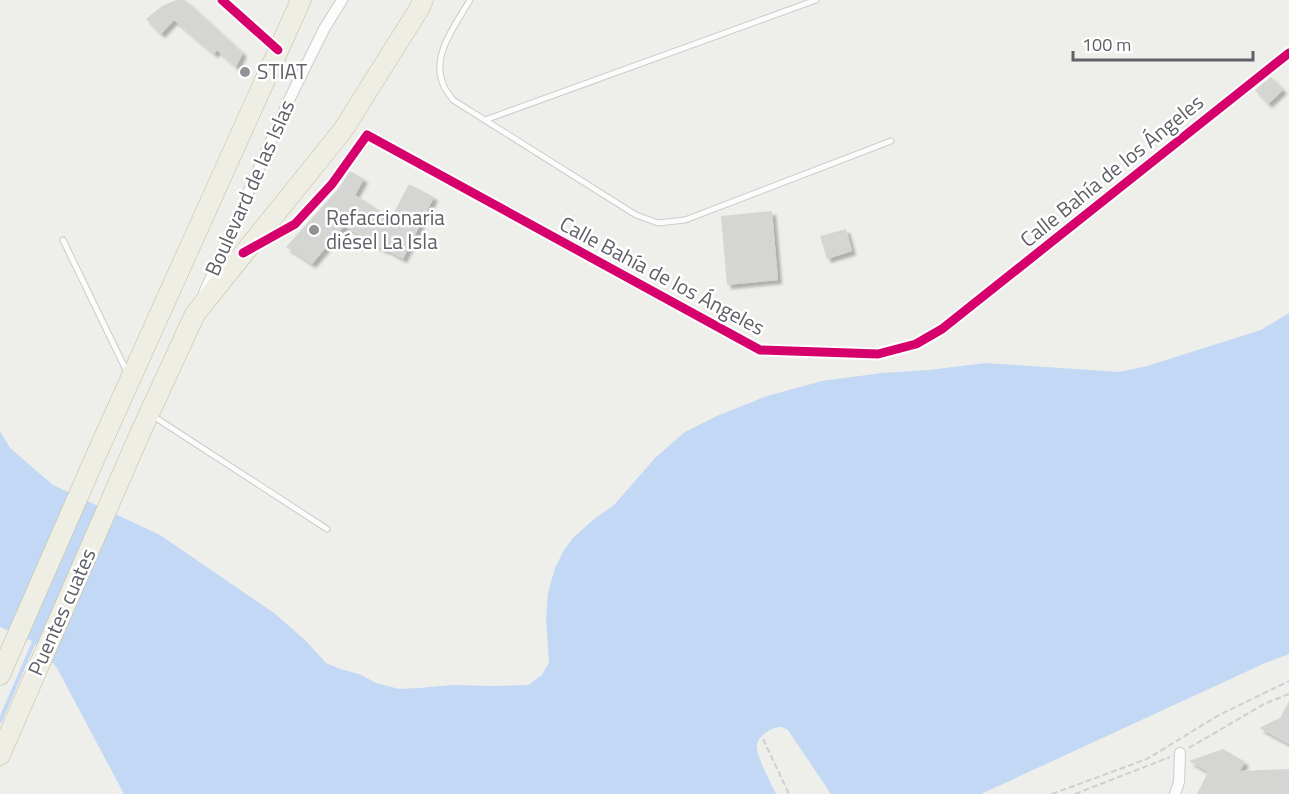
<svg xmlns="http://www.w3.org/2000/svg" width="1289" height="794" font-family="'Titillium Web',sans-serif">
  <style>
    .water { fill: #c2d8f4 }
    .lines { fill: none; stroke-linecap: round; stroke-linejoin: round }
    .stream { stroke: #c2d8f4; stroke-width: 4 }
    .building { fill: #d5d5d3; filter: url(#shadow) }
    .lane-casing { stroke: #cbcccb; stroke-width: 7 }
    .street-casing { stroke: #cbcccb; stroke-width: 12 }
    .highway-casing { stroke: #c4bd99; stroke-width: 21 }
    .path { stroke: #ccd0cf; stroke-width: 2; stroke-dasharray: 6 3; stroke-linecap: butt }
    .lane { stroke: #fcfcfc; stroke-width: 5 }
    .street { stroke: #fcfcfc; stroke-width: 10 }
    .highway { stroke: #efeee4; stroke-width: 20 }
    .cycleway-casing { stroke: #fff; stroke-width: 13 }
    .cycleway { stroke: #d6006c; stroke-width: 9 }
    .poi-dot { fill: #919295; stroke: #fff; stroke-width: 2 }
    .labels { text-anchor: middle; stroke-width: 5; stroke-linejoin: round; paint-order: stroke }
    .poi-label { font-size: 21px; fill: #5f6167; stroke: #fff; text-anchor: start }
    .street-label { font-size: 21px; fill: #5f6167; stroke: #fff }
  </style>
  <defs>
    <filter id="shadow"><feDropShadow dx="4" dy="4" stdDeviation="1.5" flood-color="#0004"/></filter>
  </defs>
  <rect width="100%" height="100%" fill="#eeeeea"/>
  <path class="water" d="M 1289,313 L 1289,654 L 1265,663 L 981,794 L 831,794 L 788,730 C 781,726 778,726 770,730 C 765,733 759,737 757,744 C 755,755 771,783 776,794 L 124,794 L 57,668 L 34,642 L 0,627 L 0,431 L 10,448 L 53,485 L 160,535 L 274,613 L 306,641 L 326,663 L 340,669 L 359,674 L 376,683 L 399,689 L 419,688 L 452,685 L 496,686 L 528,685 L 542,675 L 549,662 L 546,618 L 548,593 L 555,568 L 564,550 L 573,538 L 593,520 L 615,504 L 655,458 L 685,432 L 717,416 L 767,396 L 822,381 L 882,373 L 929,370 L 986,363 L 1119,372 L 1147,366 L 1261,330 Z"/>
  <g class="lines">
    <path class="stream" d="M 0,721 L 34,642"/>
  </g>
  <path class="building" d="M 176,0 L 185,0 L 243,53 L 236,67 L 217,50 L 214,54 L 174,20 L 161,34 L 146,19 L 162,6 Z
    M 1271,77 L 1283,90 L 1268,104 L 1255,90 Z
    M 350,171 L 364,179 L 355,195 L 391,218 L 409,184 L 434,197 L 403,259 L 385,249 L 384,250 L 344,226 L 312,264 L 286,247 L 338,189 Z
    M 772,211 L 778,280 L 727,285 L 721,216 Z
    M 846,229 L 852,251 L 827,259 L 820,236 Z
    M 1289,701 L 1289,744 L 1259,728 L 1280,718 Z
    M 1223,749 L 1245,762 L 1240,771 L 1289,769 L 1289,794 L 1197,794 L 1208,772 L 1189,761 Z"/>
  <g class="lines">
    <g class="lane-casing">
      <path id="lane" d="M 470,0 C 456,24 431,55 443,84 C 445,90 450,95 453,100 L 636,215 L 658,223 L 685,220 L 891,141
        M 485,120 L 816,0
        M 63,240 L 127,372
        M 153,416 L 327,529"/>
    </g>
    <g class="street-casing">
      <path id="street" d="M 222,0 L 278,50
        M 258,245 L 295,224 L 332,184 L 367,135 L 760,350 L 878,354 L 916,344 L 942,329 L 1289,53
        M 204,293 L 289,100 L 324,29 L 342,0
        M 1175,794 L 1179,782 L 1180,753"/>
    </g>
    <g class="highway-casing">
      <path id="highway" d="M 0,675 L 98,451 L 301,0
        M 0,755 L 138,438 L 195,314 L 343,130 L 419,9 L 423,0"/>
    </g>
    <path class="path" d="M 763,739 L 789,794
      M 1189,748 L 1264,704 L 1289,694
      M 1052,794 L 1147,759 L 1219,715 L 1289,681
      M 1075,794 L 1170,757"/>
    <use href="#lane" class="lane"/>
    <use href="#street" class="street"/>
    <use href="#highway" class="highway"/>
    <g class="cycleway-casing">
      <path id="cycleway" d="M 222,0 L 278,50
        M 243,253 L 295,224 L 332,184 L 367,135 L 760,350 L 878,354 L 916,344 L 942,329 L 1289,53"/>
    </g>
    <use href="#cycleway" class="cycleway"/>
  </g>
  <g class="poi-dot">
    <circle cx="245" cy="72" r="6"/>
    <circle cx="314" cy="230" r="6"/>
  </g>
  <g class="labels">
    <g class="poi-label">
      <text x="257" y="79">STIAT</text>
      <text x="326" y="225">Refaccionaria<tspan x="326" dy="24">diésel La Isla</tspan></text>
    </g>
    <g class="street-label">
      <text transform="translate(1112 171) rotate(-39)" y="7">Calle Bahía de los Ángeles</text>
      <text transform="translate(250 188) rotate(-66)" y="7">Boulevard de las Islas</text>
      <text transform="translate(662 276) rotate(28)" y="7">Calle Bahía de los Ángeles</text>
      <text transform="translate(62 612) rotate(-66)" y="7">Puentes cuates</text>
    </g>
  </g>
  <path d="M1073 51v9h180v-9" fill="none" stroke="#5f6167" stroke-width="3"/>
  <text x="1082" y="51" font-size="18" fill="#5f6167" stroke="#ffffff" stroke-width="4.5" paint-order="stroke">100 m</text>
</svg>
